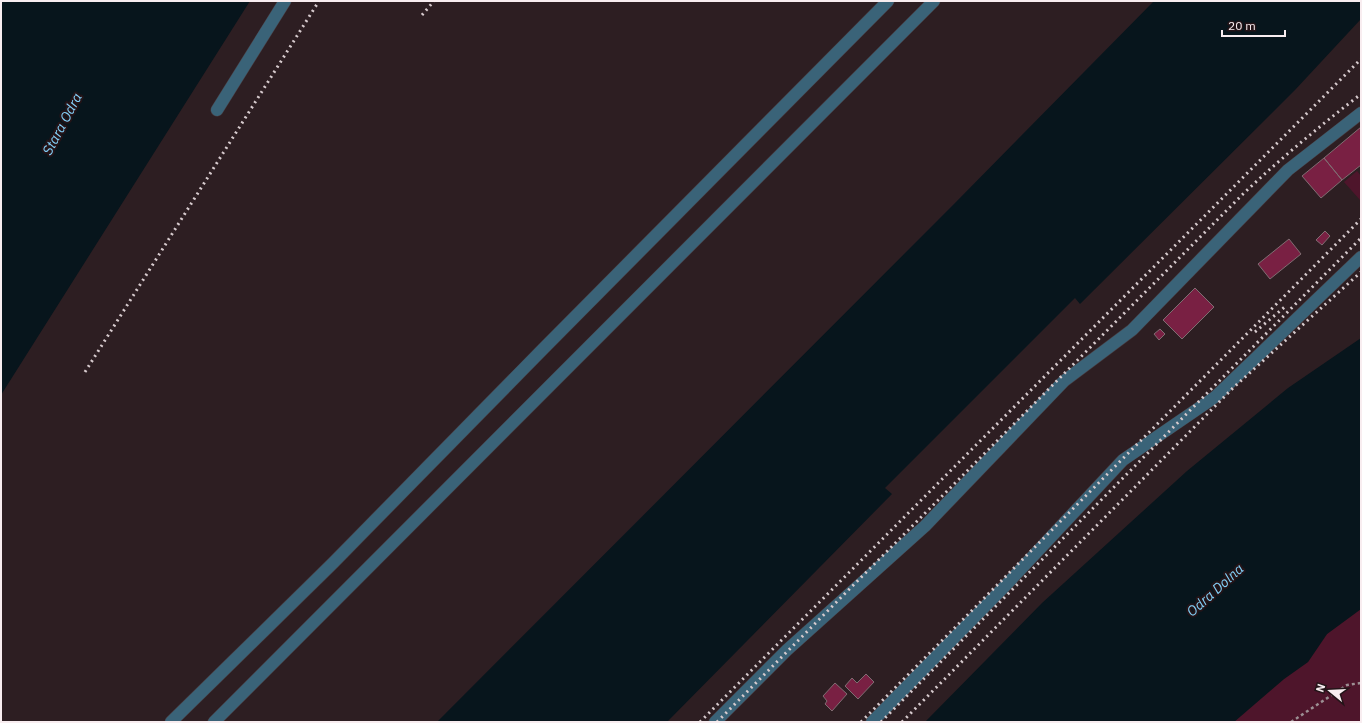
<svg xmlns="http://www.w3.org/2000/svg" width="1362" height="723" font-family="'IBM Plex Sans',sans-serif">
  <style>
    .green { fill: #4e152b }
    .water { fill: #07151c }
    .building { fill: #792043; stroke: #806d72 }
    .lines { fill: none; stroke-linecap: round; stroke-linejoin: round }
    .minor-casing { stroke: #493b3f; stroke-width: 13 }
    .path { stroke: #9c8f93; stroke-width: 2.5; stroke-dasharray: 3 3; stroke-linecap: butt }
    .minor { stroke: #3a6378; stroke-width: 12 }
    .rail { stroke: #d7cbce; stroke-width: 3; stroke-dasharray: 2 4; stroke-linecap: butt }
    .labels { text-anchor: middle; stroke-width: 4; stroke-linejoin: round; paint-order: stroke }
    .water-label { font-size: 14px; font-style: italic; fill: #83d0f8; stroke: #231418 }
  </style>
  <rect width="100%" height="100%" fill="#2d1e22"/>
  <path class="green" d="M 1357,171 L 1361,176 L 1360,200 L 1344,182 Z
    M 1361,609 L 1361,721 L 1356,722 L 1234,722 L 1284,679 L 1308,662 L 1327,634 Z"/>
  <path class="water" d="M 1,1 L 250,1 L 1,395 Z
    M 1154,1 L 1361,1 L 1361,19 L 1295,90 L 1080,304 L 1075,298 L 885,488 L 892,494 L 667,722 L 437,722 L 955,203 Z
    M 1361,338 L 1361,609 L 1327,634 L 1308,662 L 1284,679 L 1234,722 L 925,722 L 1042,603 L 1187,471 L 1288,388 Z"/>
  <path class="building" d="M 1361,127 L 1361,165 L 1342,180 L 1324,158 Z
    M 1324,158 L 1342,180 L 1321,198 L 1302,176 Z
    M 1325,231 L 1330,236 L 1322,245 L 1316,240 Z
    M 1289,239 L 1301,254 L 1270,279 L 1258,264 Z
    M 1195,288 L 1214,307 L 1182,339 L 1163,320 Z
    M 1160,329 L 1165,334 L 1159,340 L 1154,334 Z
    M 866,674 L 874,682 L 858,699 L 845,686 L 852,678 L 857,683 Z
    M 835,683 L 847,694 L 832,711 L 825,704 L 827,701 L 823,696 Z"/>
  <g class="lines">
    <g class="minor-casing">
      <path id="minor" d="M 217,110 L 285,1
        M 171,722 L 333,563 L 544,348 L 888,1
        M 214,722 L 934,1
        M 715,722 L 787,650 L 925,526 L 1064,381 L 1132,330 L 1288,170 L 1361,113
        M 872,722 L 1006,585 L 1123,460 L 1215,397 L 1361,257"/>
    </g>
    <path class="path" d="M 1291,722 L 1347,685 L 1361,683"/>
    <use href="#minor" class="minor"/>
    <path class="rail" d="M 422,15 L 434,1
      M 1255,332 L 1287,305
      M 85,372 L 319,1
      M 700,722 L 1361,59
      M 717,722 L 1243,194 C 1281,158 1320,126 1361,94
      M 861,722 L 1361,219
      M 881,722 L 1361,238
      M 902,722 L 1233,388 L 1361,272"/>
  </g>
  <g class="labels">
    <g class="water-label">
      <text transform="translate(62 124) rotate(-62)" y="5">Stara Odra</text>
      <text transform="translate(1215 590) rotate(-42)" y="5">Odra Dolna</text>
    </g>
  </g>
  <rect width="1362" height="723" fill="none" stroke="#f8edf0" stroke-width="4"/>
  <g transform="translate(1330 691) rotate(288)" stroke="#231418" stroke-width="3" paint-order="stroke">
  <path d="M0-3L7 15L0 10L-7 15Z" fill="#f8edf0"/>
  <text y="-6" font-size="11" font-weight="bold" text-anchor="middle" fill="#f8edf0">N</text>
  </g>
  <path d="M1222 30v6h63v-6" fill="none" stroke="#f8edf0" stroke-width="2"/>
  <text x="1228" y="30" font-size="12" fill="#f8edf0" stroke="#231418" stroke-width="3" paint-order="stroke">20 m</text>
</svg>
